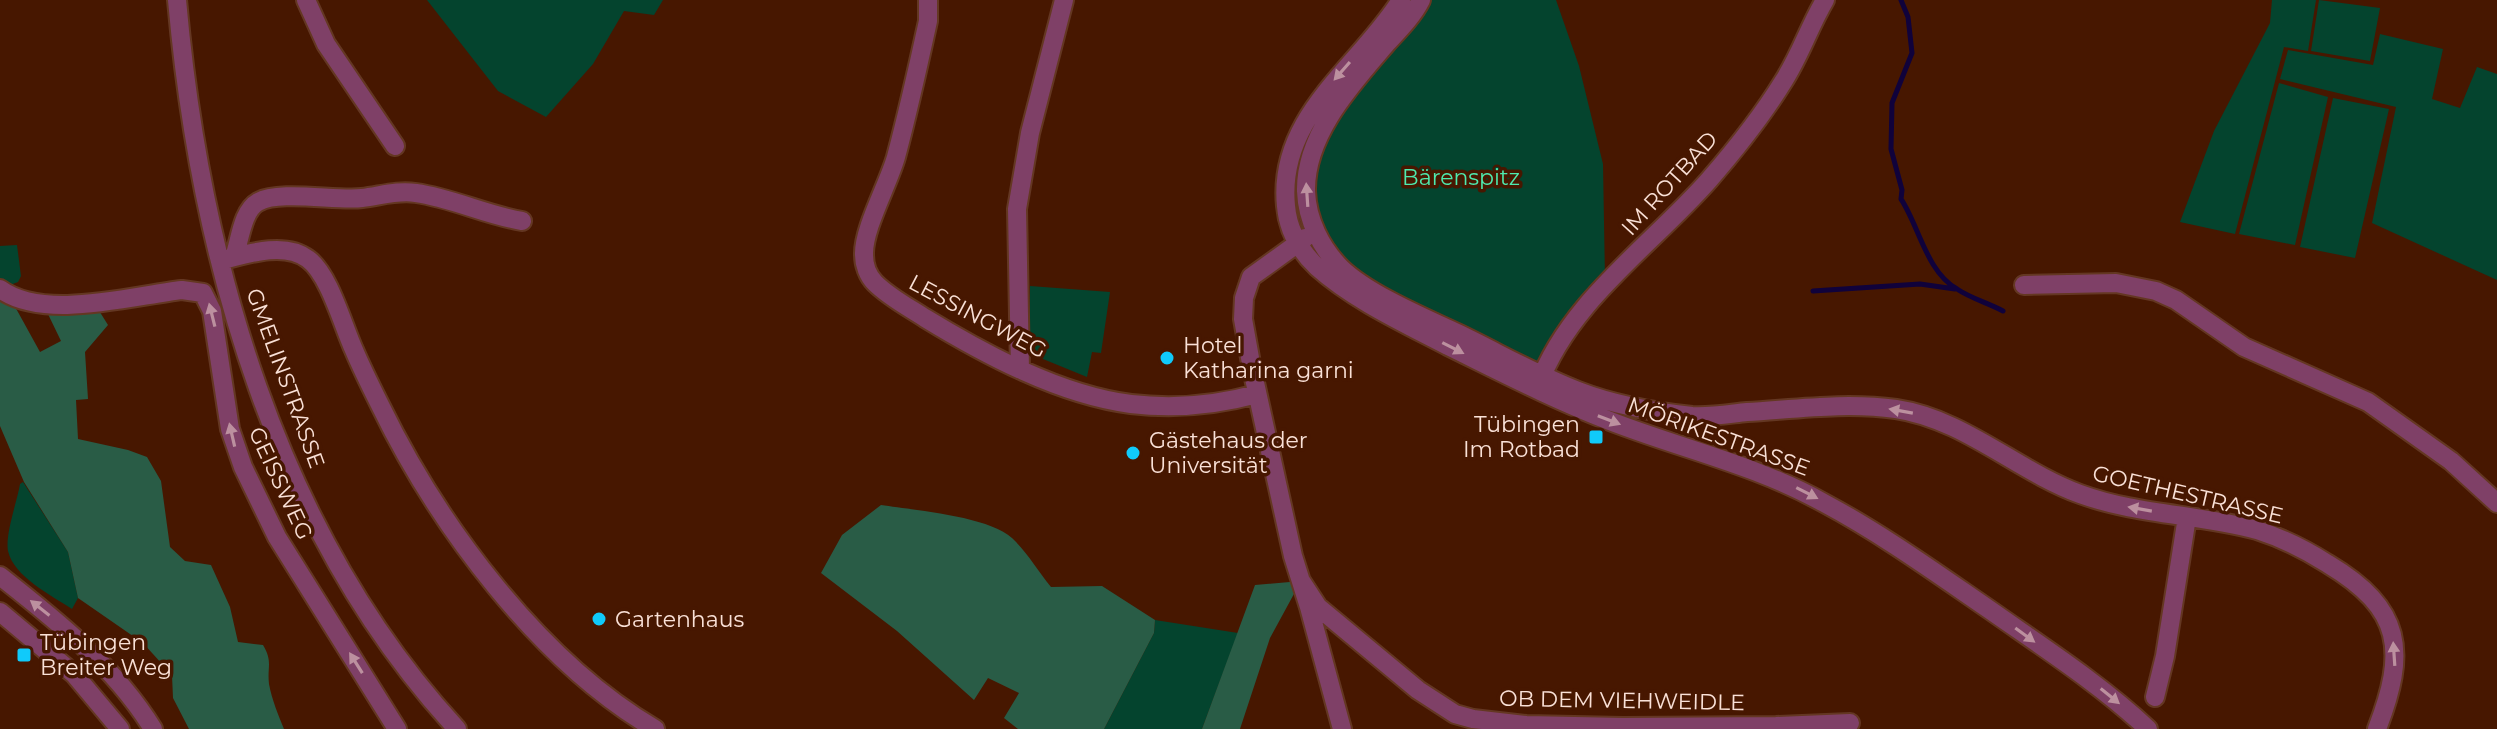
<svg xmlns="http://www.w3.org/2000/svg" width="2497" height="729" font-family="Montserrat,sans-serif">
  <style>
    .green { fill: #04442e }
    .forest { fill: #295c46 }
    .lines { fill: none; stroke-linecap: round; stroke-linejoin: round }
    .stream { stroke: #10023b; stroke-width: 5 }
    .minor-casing { stroke: #643722; stroke-width: 22 }
    .minor { stroke: #7f4067; stroke-width: 18 }
    .oneway { fill: #bc909f }
    .poi-dot { fill: #10cafa; stroke: #471700; stroke-width: 3 }
    .labels { text-anchor: middle; stroke-width: 7; stroke-linejoin: round; paint-order: stroke }
    .park-label { font-size: 22px; fill: #4eeaae; stroke: #471700 }
    .street-label { font-size: 22px; fill: #fae1d7; stroke: #471700 }
    .poi-label { font-size: 22px; fill: #fae1d7; stroke: #471700; text-anchor: start }
  </style>
  <rect width="100%" height="100%" fill="#471700"/>
  <path class="green" d="M 427,0 L 663,0 L 654,15 L 624,11 L 593,64 L 546,117 L 498,91 Z
    M 1419,0 L 1556,0 L 1579,66 L 1603,164 L 1605,279 L 1542,375 L 1355,278 L 1308,211 L 1310,158 Z
    M 2272,0 L 2316,0 L 2308,51 L 2284,47 L 2235,234 L 2180,222 L 2214,131 L 2270,23 Z
    M 2319,0 L 2380,8 L 2370,61 L 2311,51 Z
    M 2380,34 L 2443,49 L 2432,99 L 2460,108 L 2477,67 L 2497,74 L 2497,280 L 2372,223 L 2396,107 L 2280,79 L 2288,50 L 2373,65 Z
    M 2279,83 L 2328,97 L 2295,245 L 2239,234 Z
    M 2333,98 L 2389,109 L 2355,258 L 2300,247 Z
    M 17,245 L 21,276 L 18,282 L 10,285 L 0,282 L 0,246 Z
    M 1030,286 L 1110,292 L 1101,353 L 1092,352 L 1087,377 L 1043,359 L 1029,342 Z
    M 23,482 L 68,552 L 78,598 L 72,609 C 51,595 14,577 8,551 C 5,534 17,502 20,484 Z
    M 1155,620 L 1238,633 L 1202,729 L 1104,729 L 1154,633 Z"/>
  <path class="forest" d="M 0,297 L 13,303 L 40,352 L 61,341 L 47,312 L 98,309 L 108,325 L 85,352 L 88,399 L 76,400 L 78,439 L 128,450 L 147,457 L 161,481 L 170,547 L 185,561 L 211,565 L 230,607 L 238,642 L 263,645 C 273,662 267,666 269,684 C 272,700 278,714 284,729 L 189,729 L 173,698 L 172,675 L 143,643 L 78,598 L 68,552 L 24,482 L 0,426 Z
    M 881,505 C 913,510 988,516 1012,538 C 1027,552 1038,571 1051,587 L 1102,586 L 1155,620 L 1154,633 L 1104,729 L 1018,729 L 1004,718 L 1019,693 L 988,678 L 974,700 L 897,631 L 821,573 L 842,535 Z
    M 1301,581 L 1270,638 L 1240,729 L 1202,729 L 1255,585 Z"/>
  <g class="lines">
    <path class="stream" d="M 1901,0 L 1908,17 L 1912,53 L 1892,103 L 1891,149 L 1902,190 L 1901,199 C 1919,226 1926,271 1957,289 C 1970,298 1988,303 2003,311
      M 1813,291 L 1920,284 L 1955,289"/>
    <g class="minor-casing">
      <path id="minor" d="M 177,0 C 200,259 277,534 457,729
        M 306,0 L 326,44 L 395,146
        M 928,0 L 928,21 C 918,67 908,112 896,157 C 888,185 863,229 864,255 C 864,265 868,276 875,283 C 889,297 908,307 925,318 C 984,354 1060,395 1131,404 C 1173,409 1217,405 1257,394
        M 1401,0 C 1359,67 1277,116 1286,206 C 1288,230 1299,250 1317,267 C 1354,300 1404,323 1448,346 C 1501,372 1555,400 1610,421 C 1682,449 1756,465 1824,503 C 1882,534 1936,573 1990,610 C 2044,648 2100,684 2148,729
        M 1421,0 C 1413,16 1399,30 1387,43 C 1352,84 1305,134 1306,191 C 1307,220 1321,248 1341,268 C 1368,294 1423,317 1457,333 C 1497,352 1536,375 1578,391 C 1614,405 1654,412 1692,416 C 1711,417 1728,414 1747,412 C 1796,409 1847,402 1896,409 C 1964,419 2017,471 2080,494 C 2137,515 2199,514 2257,530 C 2282,538 2306,550 2328,564 C 2403,609 2407,651 2377,729
        M 1305,238 L 1251,277 L 1244,298 L 1243,319 L 1252,369 L 1293,556 L 1309,607 L 1342,729
        M 234,257 C 240,241 242,211 258,202 C 278,190 337,201 362,198 C 380,196 397,190 416,193 C 452,198 486,215 522,221
        M 220,261 C 246,254 285,241 308,259 C 329,274 343,326 354,350 C 362,369 371,387 380,405 C 438,525 539,661 655,729
        M 2024,285 L 2116,283 L 2156,291 L 2176,300 L 2244,347 L 2368,402 L 2451,461 L 2497,503
        M 0,289 C 43,321 131,296 182,290 L 203,293 L 212,311 L 230,429 L 243,467 L 277,537 L 397,729
        M 1020,369 L 1017,209 L 1030,133 L 1064,0
        M 1538,386 C 1569,301 1651,246 1709,180 C 1735,150 1762,116 1783,82 C 1800,56 1809,27 1825,0
        M 0,576 C 56,620 115,667 153,729
        M 1301,581 L 1318,607 L 1418,690 L 1455,714 L 1473,719 L 1526,725 L 1623,727 L 1776,726 L 1850,723
        M 0,612 L 74,674 L 120,729
        M 2155,697 L 2165,656 L 2187,517"/>
    </g>
    <use href="#minor" class="minor"/>
  </g>
  <defs><path id="oneway-solid" d="M-6-.8H1V-3.2L6.5 0L1 3.2V.8H-6Z" transform="scale(2)"/></defs>
  <g class="oneway">
    <use href="#oneway-solid" transform="translate(1342 71) rotate(131)"/>
    <use href="#oneway-solid" transform="translate(1307 195) rotate(-94)"/>
    <use href="#oneway-solid" transform="translate(212 315) rotate(-104)"/>
    <use href="#oneway-solid" transform="translate(1453 348) rotate(27)"/>
    <use href="#oneway-solid" transform="translate(1901 411) rotate(-170)"/>
    <use href="#oneway-solid" transform="translate(1609 420) rotate(21)"/>
    <use href="#oneway-solid" transform="translate(232 435) rotate(-103)"/>
    <use href="#oneway-solid" transform="translate(1807 493) rotate(27)"/>
    <use href="#oneway-solid" transform="translate(2140 509) rotate(-170)"/>
    <use href="#oneway-solid" transform="translate(40 608) rotate(-142)"/>
    <use href="#oneway-solid" transform="translate(2025 635) rotate(36)"/>
    <use href="#oneway-solid" transform="translate(2394 654) rotate(-94)"/>
    <use href="#oneway-solid" transform="translate(356 663) rotate(-122)"/>
    <use href="#oneway-solid" transform="translate(2110 696) rotate(39)"/>
  </g>
  <g class="poi-dot">
    <circle cx="1167" cy="358" r="8"/>
    <rect x="1588" y="429" width="16" height="16" rx="4"/>
    <circle cx="1133" cy="453" r="8"/>
    <circle cx="599" cy="619" r="8"/>
    <rect x="16" y="647" width="16" height="16" rx="4"/>
  </g>
  <g class="labels">
    <g class="park-label">
      <text x="1461" y="185">Bärenspitz</text>
    </g>
    <g class="street-label">
      <text transform="translate(1669 183) rotate(-48)" y="8">IM ROTBAD</text>
      <text transform="translate(978 316) rotate(28)" y="8">LESSINGWEG</text>
      <text transform="translate(286 378) rotate(70)" y="8">GMELINSTRASSE</text>
      <text transform="translate(1719 436) rotate(20)" y="8">MÖRIKESTRASSE</text>
      <text transform="translate(281 483) rotate(65)" y="8">GEISSWEG</text>
      <text transform="translate(2188 494) rotate(13)" y="8">GOETHESTRASSE</text>
      <text transform="translate(1622 700) rotate(1)" y="8">OB DEM VIEHWEIDLE</text>
    </g>
    <g class="poi-label">
      <text x="1183" y="353">Hotel<tspan x="1183" dy="25">Katharina garni</tspan></text>
      <text x="1580" y="432" text-anchor="end">Tübingen<tspan x="1580" dy="25">Im Rotbad</tspan></text>
      <text x="1149" y="448">Gästehaus der<tspan x="1149" dy="25">Universität</tspan></text>
      <text x="615" y="627">Gartenhaus</text>
      <text x="40" y="650">Tübingen<tspan x="40" dy="25">Breiter Weg</tspan></text>
    </g>
  </g>
</svg>
